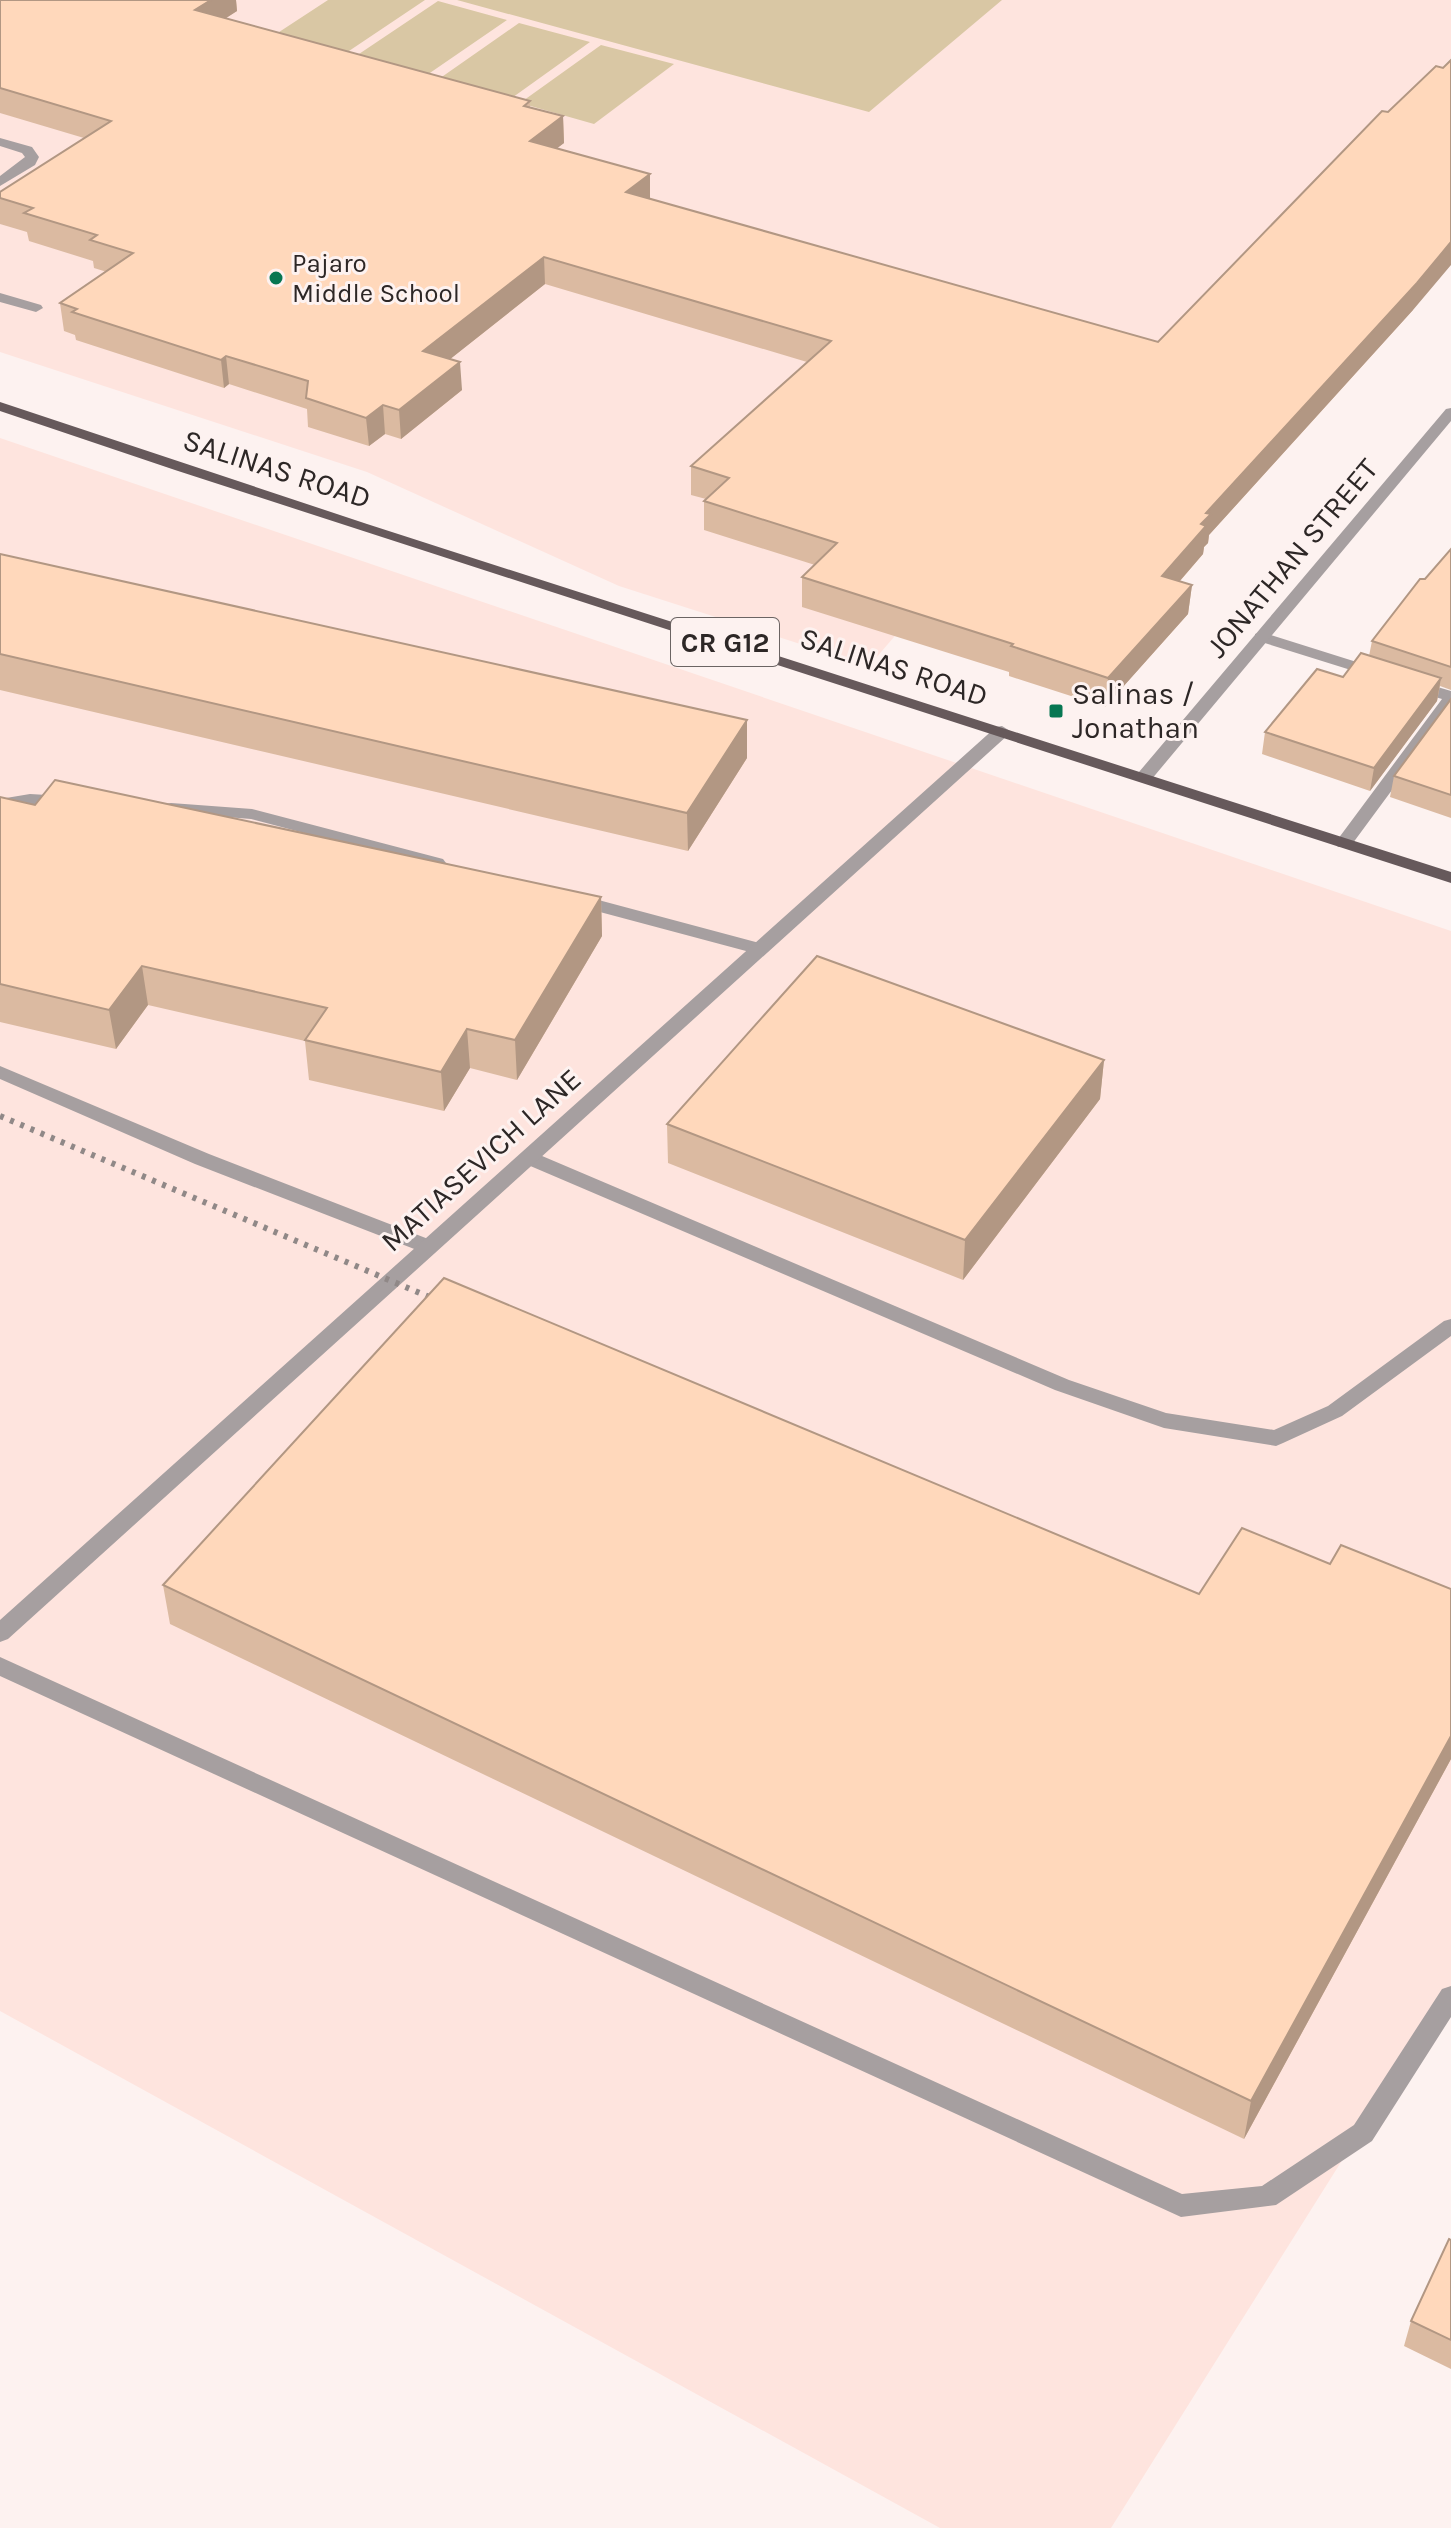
<svg xmlns="http://www.w3.org/2000/svg" width="1451" height="2528" font-family="Karla,sans-serif">
  <style>
    .built { fill: #fee4de }
    .green { fill: #d9c7a4 }
    .lines { fill: none; stroke-linecap: round; stroke-linejoin: round }
    .lane { fill: #a69fa0; fill-rule: evenodd }
    .street { fill: #a69fa0; fill-rule: evenodd }
    .primary { fill: #66595b; fill-rule: evenodd }
    .rail { stroke: #908887; stroke-width: 6; stroke-dasharray: 4 7; stroke-linecap: butt }
    .wall { fill: #dbbaa1 }
    .shaded-wall { fill: #b29783 }
    .building { fill: #ffd8bb; stroke: #b29783; stroke-width: 2 }
    .poi-dot { fill: #077752; stroke: #fdf2f0; stroke-width: 3 }
    .labels { text-anchor: middle; stroke-width: 6; stroke-linejoin: round; paint-order: stroke }
    .far-poi-label { font-size: 26px; fill: #2d2726; stroke: #fdf2f0; text-anchor: start }
    .shield { fill: #fdf2f0; stroke: #6b6463; stroke-width: 2 }
    .shield-label { font-size: 28px; font-weight: bold; fill: #2d2726 }
    .street-label { font-size: 30px; fill: #2d2726; stroke: #fdf2f0 }
    .poi-label { font-size: 30px; fill: #2d2726; stroke: #fdf2f0; text-anchor: start }
  </style>
  <rect width="100%" height="100%" fill="#fdf2f0"/>
  <path class="built" d="M 29,0 L 1451,0 L 1451,58 L 894,637 L 869,666 L 619,586 L 367,472 L 0,352 L 0,17 Z
    M 0,438 L 1451,931 L 1451,1987 L 1111,2528 L 940,2528 L 0,2011 Z"/>
  <path class="green" d="M 328,0 L 425,0 L 343,55 L 273,36 Z
    M 457,0 L 1002,0 L 869,112 Z
    M 438,1 L 507,20 L 424,77 L 353,58 Z
    M 519,23 L 590,42 L 509,100 L 436,81 Z
    M 601,45 L 674,64 L 594,124 L 520,103 Z"/>
  <g class="lines">
    <path class="lane" d="M 0,138 L 32,147 L 39,157 L 35,165 L 0,186 L 0,176 L 25,157 L 22,153 L 0,146 Z
      M 0,293 L 41,305 L 43,308 L 36,312 L 0,302 Z
      M 1261,632 L 1382,670 L 1384,673 L 1382,676 L 1370,676 L 1255,640 L 1255,634 Z
      M 1414,680 L 1451,691 L 1451,710 L 1350,847 L 1338,847 L 1335,843 L 1338,839 L 1442,699 L 1408,689 L 1406,685 L 1408,681 Z
      M 30,794 L 64,796 L 73,801 C 67,806 15,807 0,809 L 0,799 Z
      M 171,803 L 252,809 L 443,859 L 446,863 L 437,868 L 251,819 L 165,812 L 162,808 L 165,804 Z
      M 576,894 L 767,945 L 770,949 L 761,955 L 570,904 L 567,900 L 570,896 Z
      M 0,1066 L 209,1154 L 436,1242 L 439,1247 L 429,1254 L 422,1252 L 195,1164 L 0,1079 Z
      M 528,1150 L 1069,1380 L 1166,1413 L 1274,1430 L 1328,1406 L 1444,1321 L 1451,1319 L 1451,1336 L 1342,1416 L 1283,1443 L 1276,1446 L 1164,1428 L 1055,1390 L 521,1162 L 518,1157 Z
      M 0,1657 L 1182,2194 L 1262,2186 L 1354,2125 L 1442,1989 L 1451,1986 L 1451,2017 L 1372,2141 L 1276,2205 L 1181,2217 L 0,1676 Z"/>
    <path class="street" d="M 1451,408 L 1451,421 L 1151,780 L 1139,780 L 1136,776 L 1139,772 L 1446,409 Z
      M 1002,726 L 1010,731 L 1008,735 L 8,1639 L 0,1642 L 0,1620 L 996,727 Z"/>
    <path class="primary" d="M 0,402 L 367,524 L 1451,872 L 1451,883 L 175,470 L 0,411 Z"/>
    <path class="rail" d="M 0,1116 L 446,1304"/>
  </g>
  <path class="wall" d="M 0,0 L 236,0 L 237,11 L 226,18 L 530,101 L 530,107 L 563,116 L 564,143 L 557,148 L 650,174 L 650,199 L 1158,342 L 1413,310 L 1209,535 L 1208,543 L 1204,547 L 1203,554 L 1180,581 L 1192,585 L 1188,614 L 1105,707 L 1009,676 L 1009,672 L 802,607 L 802,577 L 815,565 L 704,530 L 704,501 L 706,499 L 691,495 L 691,466 L 807,362 L 545,284 L 450,359 L 462,390 L 401,439 L 385,434 L 369,446 L 308,427 L 307,409 L 229,384 L 224,388 L 76,340 L 75,335 L 64,331 L 60,303 L 107,272 L 94,268 L 93,261 L 29,241 L 27,232 L 0,224 L 0,192 L 84,138 L 0,113 Z
    M 1451,549 L 1451,690 L 1440,686 L 1437,701 L 1370,791 L 1262,754 L 1265,732 L 1343,677 L 1369,656 L 1372,641 Z
    M 0,554 L 747,720 L 747,758 L 688,851 L 0,690 Z
    M 1451,699 L 1451,818 L 1390,797 L 1394,776 Z
    M 0,797 L 35,805 L 601,897 L 602,936 L 517,1080 L 470,1068 L 444,1111 L 309,1080 L 305,1041 L 148,1005 L 116,1049 L 0,1022 Z
    M 1104,1060 L 1100,1099 L 963,1280 L 668,1163 L 667,1124 Z
    M 1330,1564 L 1451,1589 L 1451,1759 L 1244,2139 L 170,1624 L 163,1585 L 1199,1594 Z
    M 1451,2240 L 1451,2369 L 1404,2346 L 1411,2321 Z"/>
  <path class="shaded-wall" d="M 211,0 L 236,0 L 237,11 L 198,36 L 195,10 Z
    M 563,116 L 564,143 L 531,168 L 530,141 Z
    M 650,174 L 650,201 L 626,192 Z
    M 1451,242 L 1451,265 L 1413,310 L 1209,535 L 1208,543 L 1204,547 L 1203,554 L 1159,605 L 1162,576 L 1201,524 L 1206,513 Z
    M 544,257 L 545,284 L 425,379 L 423,351 Z
    M 226,356 L 229,384 L 224,388 L 221,360 Z
    M 460,362 L 462,390 L 401,439 L 399,410 Z
    M 383,405 L 385,434 L 369,446 L 366,418 Z
    M 1192,585 L 1188,614 L 1105,707 L 1108,678 Z
    M 1441,678 L 1437,701 L 1370,791 L 1374,768 Z
    M 747,720 L 747,758 L 688,851 L 687,813 Z
    M 601,897 L 602,936 L 517,1080 L 515,1040 Z
    M 142,966 L 148,1005 L 116,1049 L 109,1010 Z
    M 467,1029 L 470,1068 L 444,1111 L 441,1072 Z
    M 1104,1060 L 1100,1099 L 963,1280 L 965,1240 Z
    M 1451,1736 L 1451,1759 L 1244,2139 L 1251,2101 Z"/>
  <path class="building" d="M 0,0 L 211,0 L 195,10 L 530,101 L 524,106 L 563,116 L 530,141 L 650,174 L 626,192 L 1158,342 L 1382,111 L 1388,112 L 1436,66 L 1443,68 L 1451,60 L 1451,242 L 1417,283 L 1206,513 L 1211,514 L 1201,524 L 1206,526 L 1162,576 L 1192,585 L 1108,678 L 1011,646 L 1013,644 L 802,577 L 837,543 L 704,501 L 729,478 L 691,466 L 831,341 L 544,257 L 423,351 L 460,362 L 399,410 L 383,405 L 366,418 L 306,398 L 308,381 L 226,356 L 221,360 L 72,312 L 77,309 L 60,303 L 133,253 L 90,240 L 97,235 L 24,213 L 33,208 L 0,198 L 0,192 L 111,121 L 0,88 Z
    M 1451,549 L 1451,667 L 1372,641 L 1420,579 L 1425,579 Z
    M 0,554 L 747,720 L 687,813 L 0,654 Z
    M 1361,653 L 1441,678 L 1374,768 L 1265,732 L 1317,669 L 1343,677 Z
    M 1451,699 L 1451,795 L 1394,776 Z
    M 55,780 L 601,897 L 515,1040 L 467,1029 L 441,1072 L 305,1040 L 327,1008 L 142,966 L 109,1010 L 0,984 L 0,797 L 35,805 Z
    M 817,956 L 1104,1060 L 965,1240 L 667,1124 Z
    M 444,1278 L 1199,1594 L 1242,1528 L 1330,1564 L 1341,1545 L 1451,1589 L 1451,1736 L 1251,2101 L 163,1585 Z
    M 1449,2239 L 1451,2240 L 1451,2340 L 1411,2321 Z"/>
  <g class="poi-dot">
    <circle cx="276" cy="278" r="8"/>
    <rect x="1048" y="703" width="16" height="16" rx="4"/>
  </g>
  <g class="labels">
    <g class="far-poi-label">
      <text x="292" y="272">Pajaro<tspan x="292" dy="30">Middle School</tspan></text>
    </g>
    <rect class="shield" x="671" y="618" width="108" height="48" rx="6"/>
    <g class="shield-label">
      <text x="725" y="652">CR G12</text>
    </g>
    <g class="street-label">
      <text transform="translate(277 469) rotate(18)" y="10">SALINAS ROAD</text>
      <text transform="translate(1292 558) rotate(-50)" y="10">JONATHAN STREET</text>
      <text transform="translate(894 667) rotate(18)" y="10">SALINAS ROAD</text>
      <text transform="translate(481 1160) rotate(-42)" y="10">MATIASEVICH LANE</text>
    </g>
    <g class="poi-label">
      <text x="1072" y="704">Salinas /<tspan x="1072" dy="34">Jonathan</tspan></text>
    </g>
  </g>
</svg>
